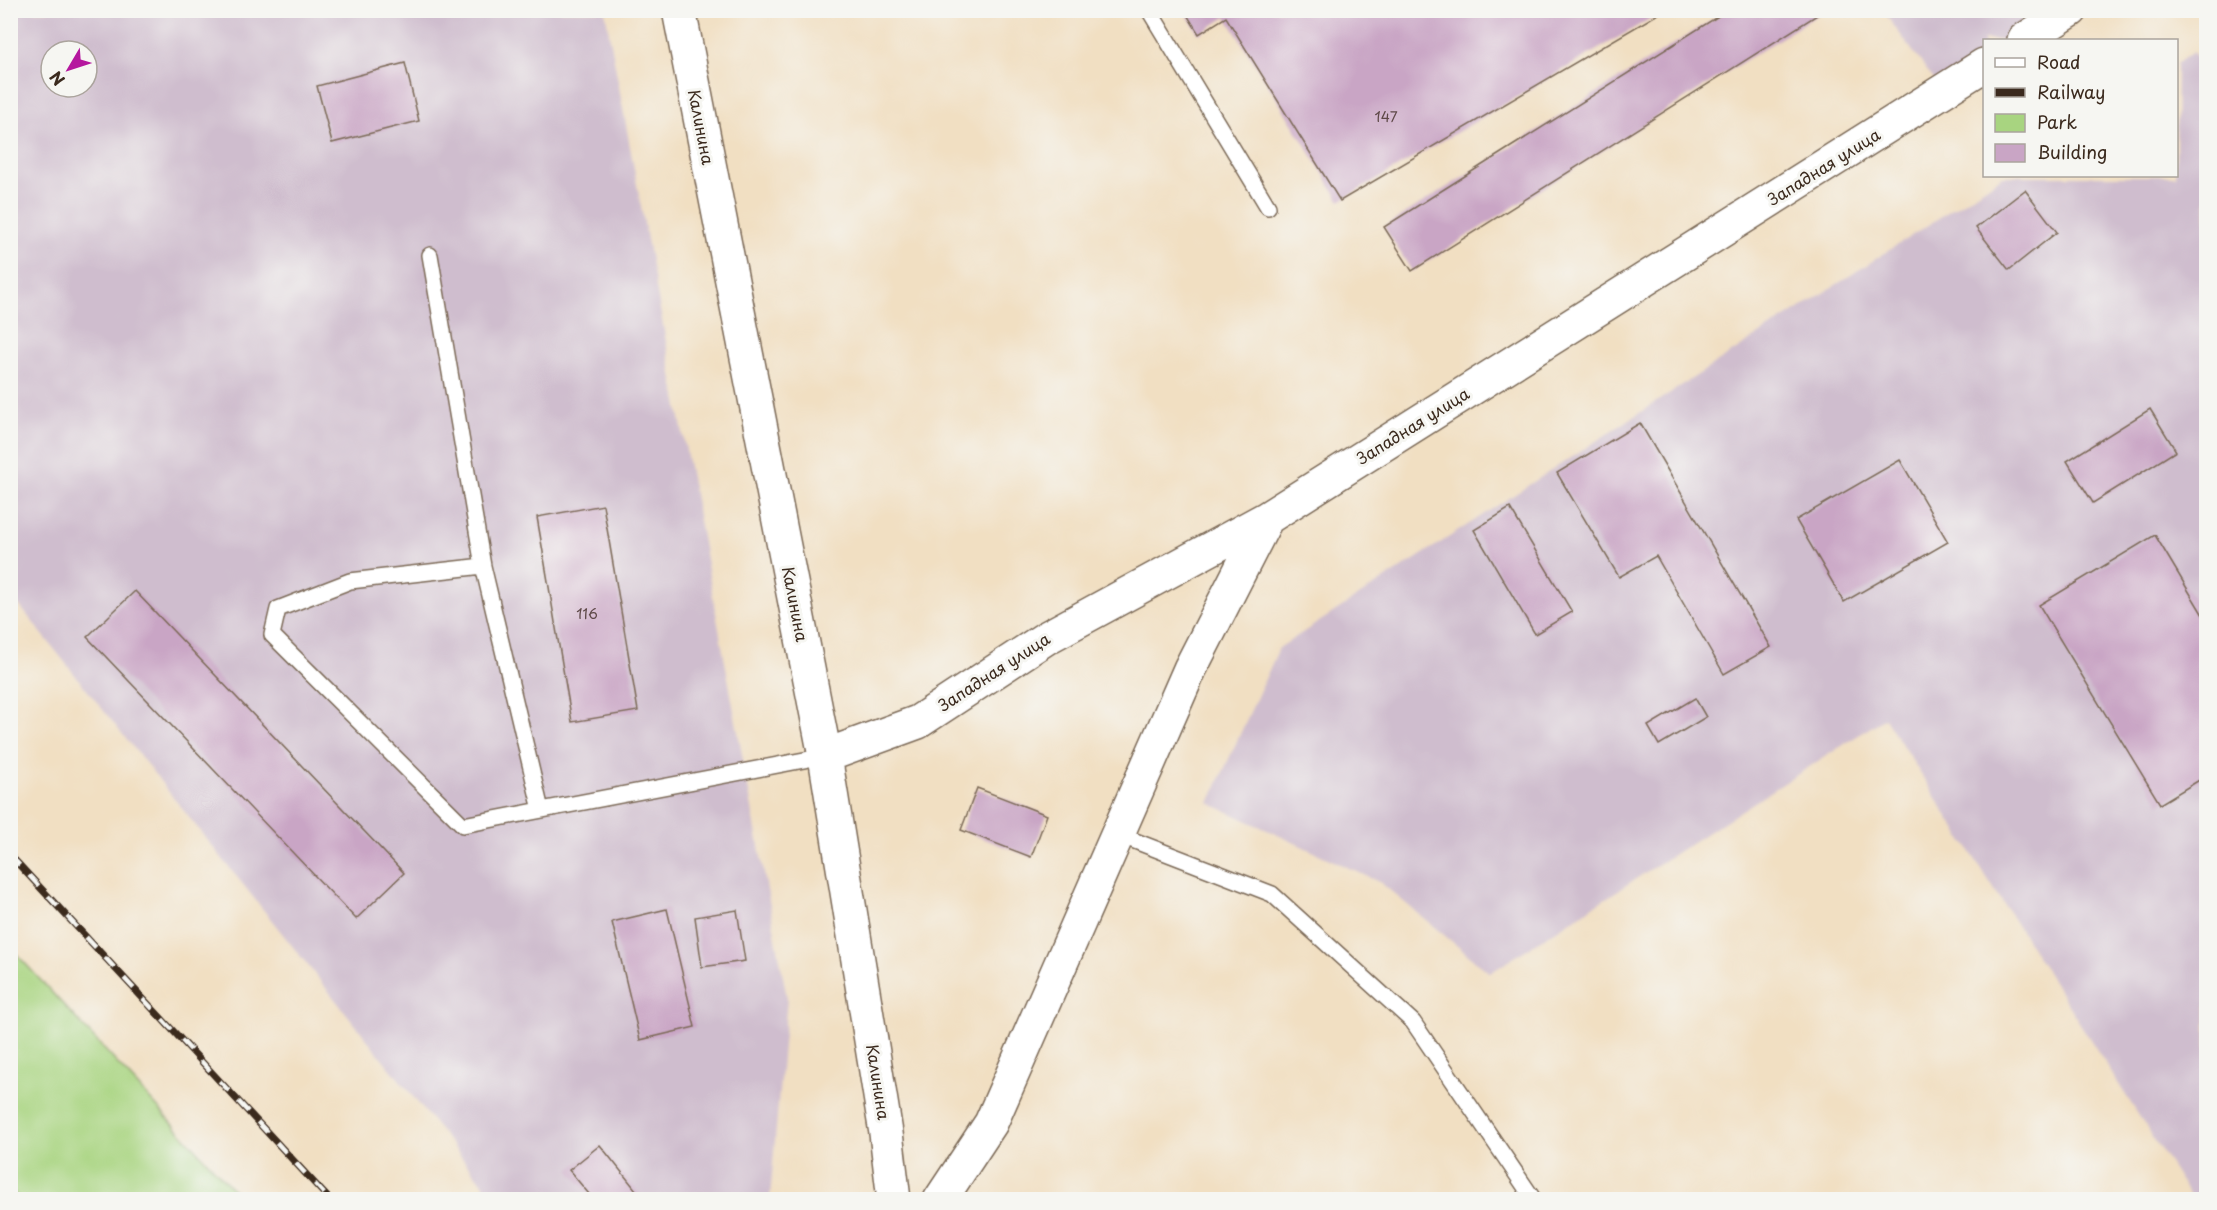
<svg xmlns="http://www.w3.org/2000/svg" width="2217" height="1210" font-family="'Playpen Sans',sans-serif">
  <style>
    .industrial { fill: #cfbdce; fill-rule: evenodd }
    .green { fill: #a8d480; stroke: #727f4f; stroke-width: 1.5 }
    .building { fill: #c9a5c5 }
    .lines { fill: none; stroke-linecap: round; stroke-linejoin: round }
    .lane-casing { stroke: #7b6957; stroke-width: 18 }
    .secondary-casing { stroke: #7b6957; stroke-width: 36 }
    .lane { stroke: #fff; stroke-width: 15 }
    .secondary { stroke: #fff; stroke-width: 33 }
    .rail-casing { stroke: #3b2a1e; stroke-width: 7 }
    .rail { stroke: #f6f6f2; stroke-width: 4.5; stroke-dasharray: 14; stroke-linecap: butt }
    .labels { text-anchor: middle; stroke-width: 6; stroke-linejoin: round; paint-order: stroke }
    .number-label { font-size: 14px; fill: #5e4948 }
    .street-label { font-size: 16px; fill: #3b2a1e; stroke: #f6f6f2 }
  </style>
  <rect width="100%" height="100%" fill="#f6f6f2"/>
  <filter id="ink" filterUnits="userSpaceOnUse"><feTurbulence type="fractalNoise" baseFrequency=".0167" numOctaves="2"/><feDisplacementMap in="SourceGraphic" scale="12" xChannelSelector="R" yChannelSelector="G"/><feConvolveMatrix kernelMatrix="1 2 1 2 8 2 1 2 1" color-interpolation-filters="sRGB"/></filter>
  <filter id="wash" filterUnits="userSpaceOnUse"><feTurbulence type="fractalNoise" baseFrequency=".008" numOctaves="4" result="noise"/><feDisplacementMap in="SourceGraphic" scale="24" xChannelSelector="R" yChannelSelector="G"/><feGaussianBlur stdDeviation="1.35" result="paint"/><feColorMatrix in="noise" values="0 0 0 0 0 0 0 0 0 0 0 0 0 0 0 0 0 1.4 0 .05"/><feComposite in="paint" operator="in"/></filter>
  <g filter="url(#wash)">
    <rect width="100%" height="100%" fill="#f1dfc2"/>
    <path class="industrial" d="M 11,11 L 605,11 L 787,998 L 770,1199 L 495,1199 L 11,595 ZM 51,51 L 87,51 L 87,87 L 51,87 Z
      M 1883,11 L 2071,11 L 2024,40 L 1984,40 L 1984,65 L 1943,92 Z
      M 2193,52 L 2206,75 L 2206,1199 L 2192,1199 L 1885,718 L 1490,973 L 1381,883 L 1209,803 L 1279,648 L 2003,176 L 2176,176 L 2177,63 Z"/>
    <path class="green" d="M 11,948 L 242,1199 L 20,1199 L 10,1189 Z"/>
    <g id="blocks">
      <path class="building" d="M 1184,10 L 1665,10 L 1340,201 L 1226,17 L 1199,34 Z
        M 1728,10 L 1825,10 L 1412,271 L 1384,227 Z
        M 405,63 L 419,121 L 332,143 L 317,86 Z
        M 2025,190 L 2057,232 L 2009,270 L 1976,228 Z
        M 2150,409 L 2176,451 L 2093,503 L 2067,461 Z
        M 1640,423 L 1771,647 L 1724,674 L 1656,556 L 1619,577 L 1557,473 Z
        M 1900,460 L 1948,542 L 1844,602 L 1796,520 Z
        M 603,505 L 638,711 L 572,722 L 537,517 Z
        M 1510,508 L 1572,612 L 1535,634 L 1474,530 Z
        M 2155,535 L 2206,620 L 2206,776 L 2160,804 L 2039,605 Z
        M 135,591 L 404,873 L 356,919 L 87,637 Z
        M 1695,698 L 1706,717 L 1659,745 L 1648,726 Z
        M 977,788 L 1047,815 L 1031,857 L 961,830 Z
        M 667,909 L 695,1027 L 640,1040 L 612,922 Z
        M 737,910 L 745,961 L 702,967 L 695,917 Z
        M 600,1145 L 644,1200 L 594,1200 L 569,1170 Z"/>
    </g>
  </g>
  <g filter="url(#ink)">
    <use href="#blocks" fill-opacity="0" stroke="#7b6957" stroke-width="1.5"/>
    <g class="lines">
      <g class="lane-casing">
        <path id="lane" d="M 1149,10 L 1268,207
          M 430,255 L 483,566
          M 541,810 L 483,566 L 350,581 L 278,609 L 272,635 L 463,825 L 825,756
          M 1117,834 L 1272,894 L 1413,1022 L 1534,1200"/>
      </g>
      <g class="secondary-casing">
        <path id="secondary" d="M 679,10 L 825,756 L 886,1133 L 894,1200
          M 2024,40 L 2071,10
          M 825,756 L 918,722 L 1046,638 L 1267,518 L 1984,65
          M 940,1200 L 991,1123 L 1190,669 L 1267,518"/>
      </g>
      <use href="#lane" class="lane"/>
      <use href="#secondary" class="secondary"/>
      <g class="rail-casing">
        <path id="rail" d="M 10,855 L 330,1200"/>
      </g>
      <use href="#rail" class="rail"/>
    </g>
  </g>
  <g class="labels">
    <g class="number-label">
      <text x="1386" y="122">147</text>
      <text x="587" y="619">116</text>
    </g>
    <g class="street-label">
      <text transform="translate(701 127) rotate(79)" y="6">Калинина</text>
      <text transform="translate(1824 167) rotate(-32)" y="6">Западная улица</text>
      <text transform="translate(1413 426) rotate(-32)" y="6">Западная улица</text>
      <text transform="translate(795 604) rotate(79)" y="6">Калинина</text>
      <text transform="translate(994 672) rotate(-33)" y="6">Западная улица</text>
      <text transform="translate(878 1082) rotate(81)" y="6">Калинина</text>
    </g>
  </g>
  <rect width="2217" height="1210" fill="none" stroke="#f6f6f2" stroke-width="36"/>
  <rect x="1983" y="39" width="195" height="138" fill="#f6f6f2" stroke="#aba49d" stroke-width="1.5"/>
  <rect x="1995" y="58" width="30" height="9" fill="#ffffff" stroke="#aba49d" stroke-width="1.5"/>
  <text x="2037" y="69" font-size="18" fill="#3b2a1e">Road</text>
  <rect x="1995" y="88" width="30" height="9" fill="#3b2a1e" stroke="#aba49d" stroke-width="1.5"/>
  <text x="2037" y="99" font-size="18" fill="#3b2a1e">Railway</text>
  <rect x="1995" y="114" width="30" height="18" fill="#a8d480" stroke="#aba49d" stroke-width="1.5"/>
  <text x="2037" y="129" font-size="18" fill="#3b2a1e">Park</text>
  <rect x="1995" y="144" width="30" height="18" fill="#c9a5c5" stroke="#aba49d" stroke-width="1.5"/>
  <text x="2037" y="159" font-size="18" fill="#3b2a1e">Building</text>
  <g transform="translate(69 69) rotate(231)"><circle r="28" fill="#f6f6f2" stroke="#aba49d" stroke-width="1.5"/>
  <path d="M0-4.5L10 22L0 15L-10 22Z" fill="#b5179e"/>
  <text y="-9" font-size="16" font-weight="bold" text-anchor="middle" fill="#3b2a1e">N</text>
  </g>
</svg>
